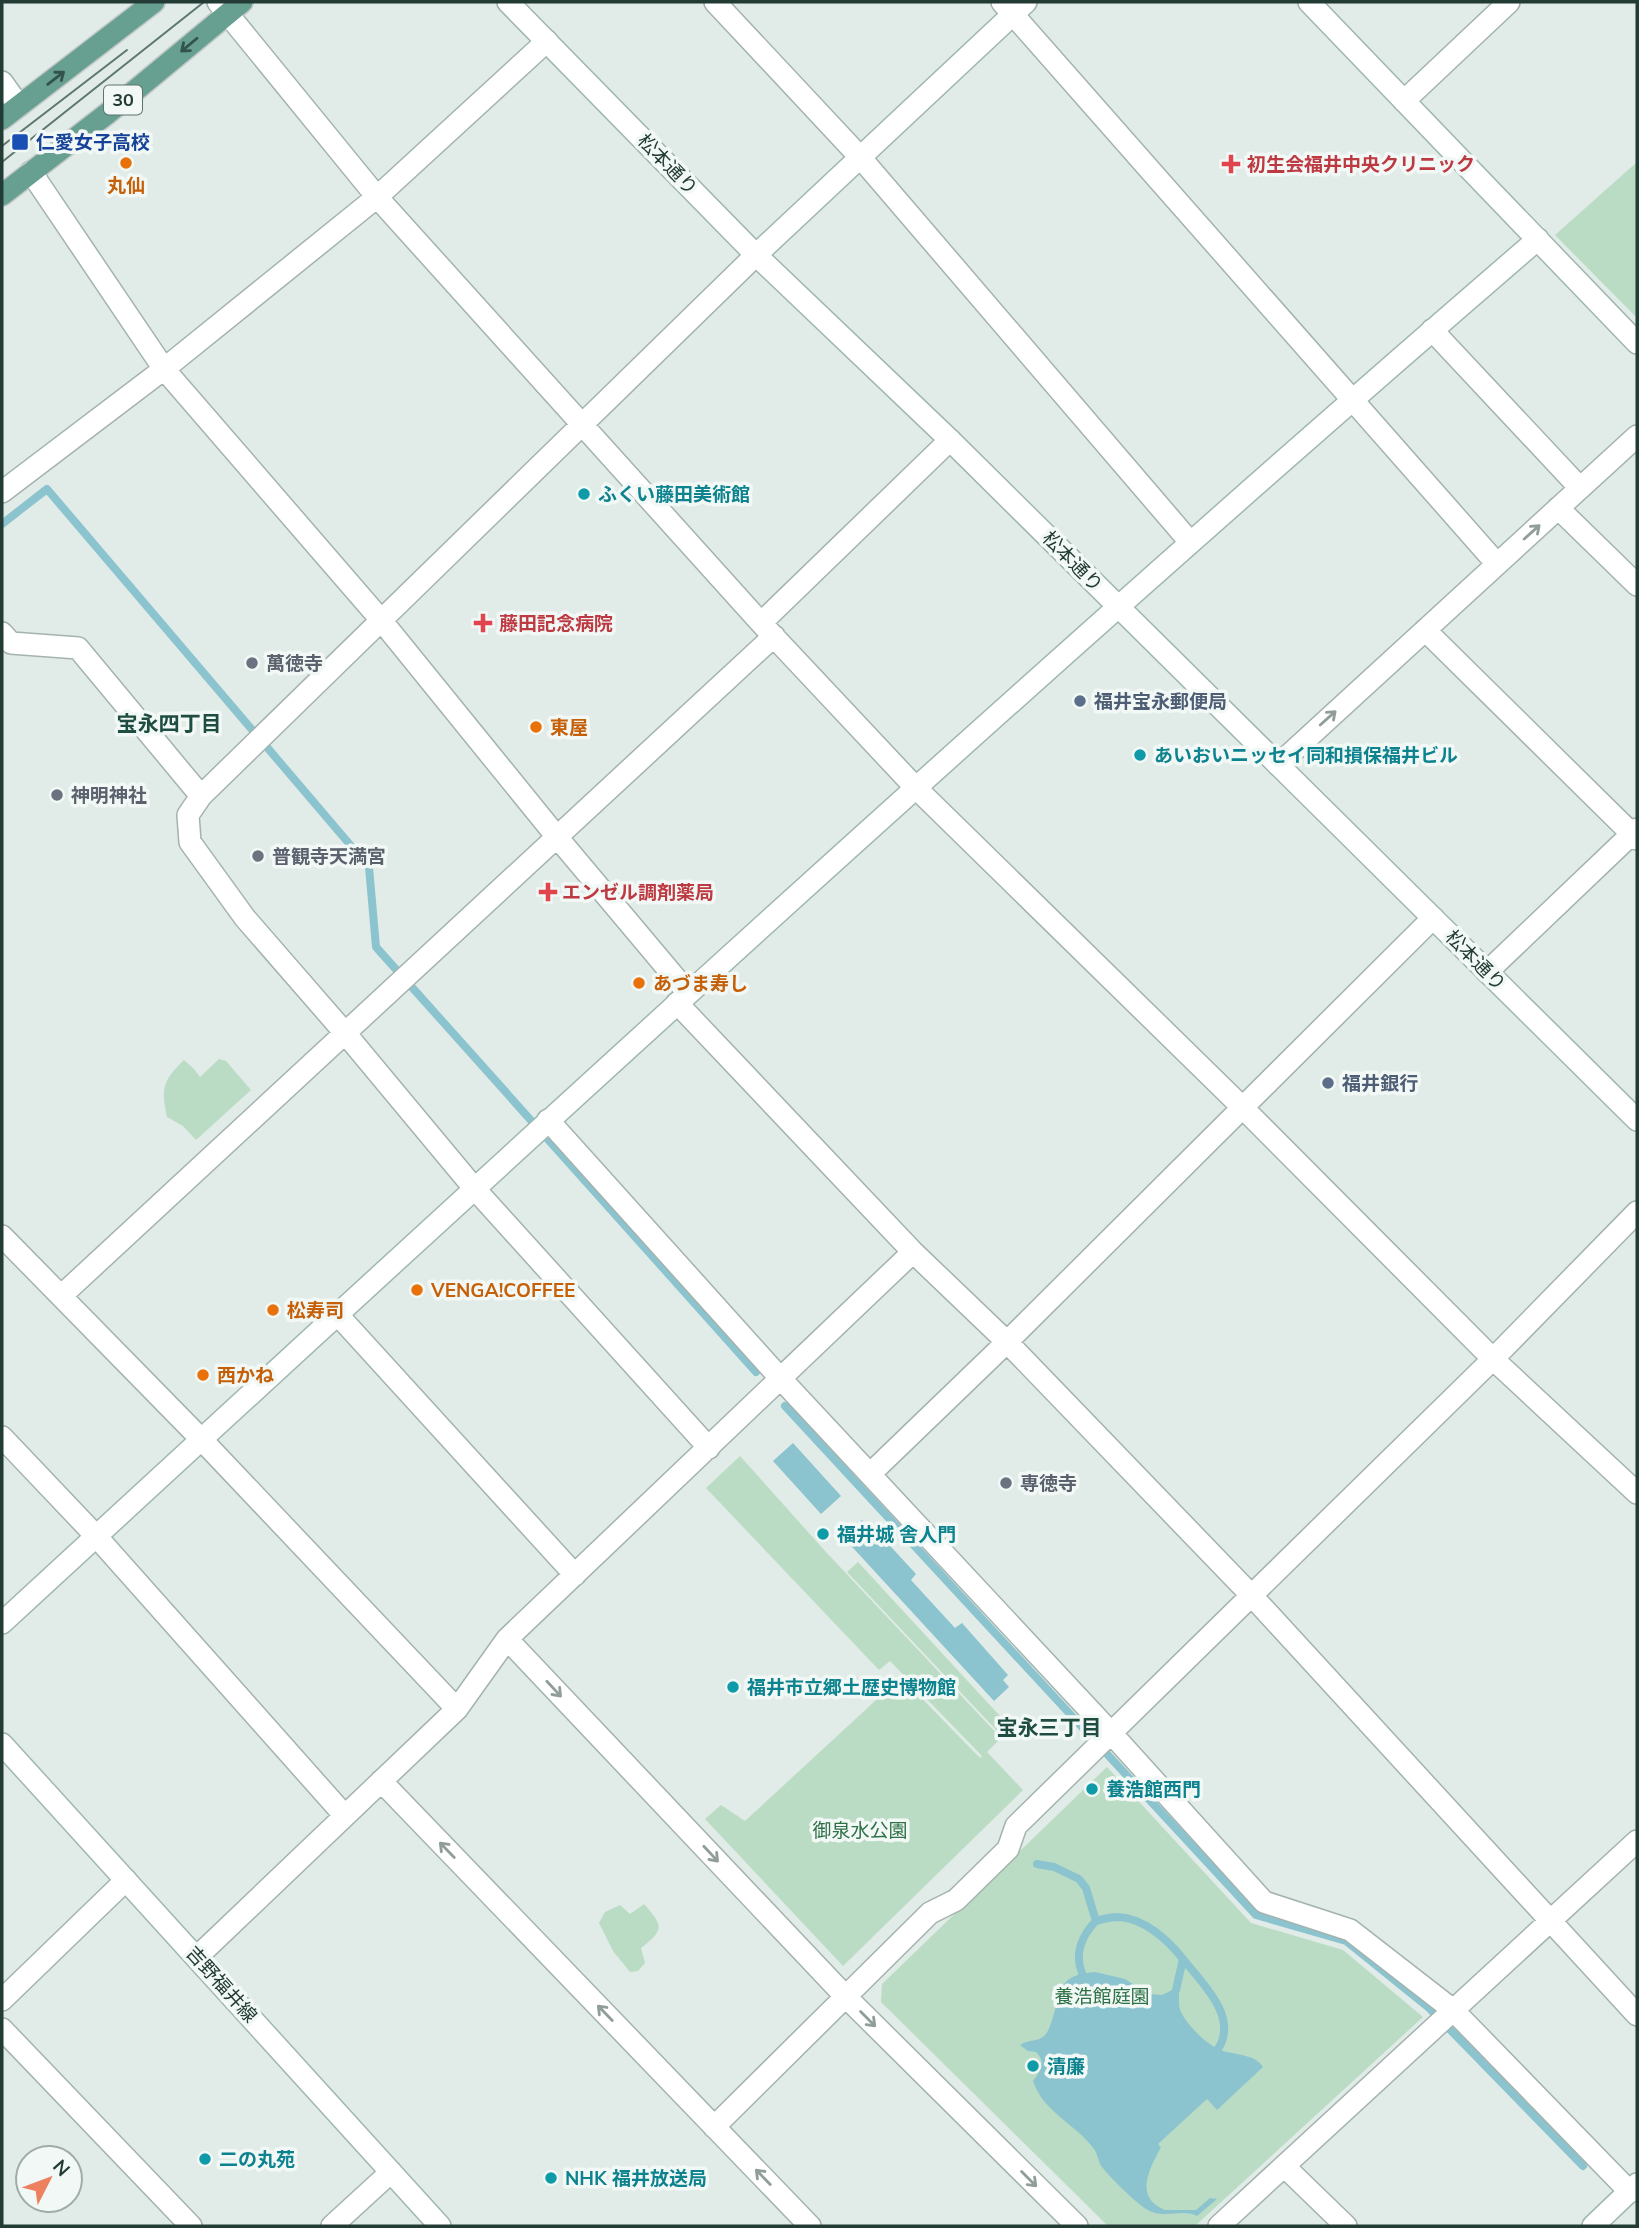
<svg xmlns="http://www.w3.org/2000/svg" width="1639" height="2228" font-family="Mulish,'Noto Sans JP',sans-serif">
  <style>
    .green { fill: #bbdcc4 }
    .water { fill: #8bc4cf }
    .lines { fill: none; stroke-linecap: round; stroke-linejoin: round }
    .stream { stroke: #8bc4cf; stroke-width: 8 }
    .street-casing { stroke: #a4b3ae; stroke-width: 24 }
    .secondary-casing { stroke: #a0b7af; stroke-width: 24 }
    .primary-casing { stroke: #c1c8c6; stroke-width: 24 }
    .street { stroke: #fff; stroke-width: 21 }
    .secondary { stroke: #fff; stroke-width: 21 }
    .primary { stroke: #679f91; stroke-width: 21 }
    .tram { stroke: #5d7770; stroke-width: 2 }
    .oneway { stroke: #33544b }
    .oneway2 { stroke: #909d9a }
    .transit-dot { fill: #1a4fb4; stroke: #f2f8f5; stroke-width: 2.5 }
    .food-dot { fill: #e8710a; stroke: #f2f8f5; stroke-width: 2.5 }
    .health-dot { fill: #e0444e; stroke: #f2f8f5; stroke-width: 2.5 }
    .culture-dot { fill: #0f9aa8; stroke: #f2f8f5; stroke-width: 2.5 }
    .worship-dot { fill: #6b7280; stroke: #f2f8f5; stroke-width: 2.5 }
    .service-dot { fill: #5c6f8a; stroke: #f2f8f5; stroke-width: 2.5 }
    .labels { text-anchor: middle; stroke-width: 7; stroke-linejoin: round; paint-order: stroke }
    .shield { fill: #f2f8f5; stroke: #60746e; stroke-width: 2 }
    .shield-label { font-size: 18px; font-weight: bold; fill: #223b34 }
    .transit-label { font-size: 19px; font-weight: bold; fill: #164399; stroke: #f2f8f5; text-anchor: start }
    .street-label { font-size: 19px; fill: #223b34; stroke: #f2f8f5 }
    .health-label { font-size: 19px; font-weight: bold; fill: #be3a42; stroke: #f2f8f5; text-anchor: start }
    .food-label { font-size: 19px; font-weight: bold; fill: #c56008; stroke: #f2f8f5; text-anchor: start }
    .culture-label { font-size: 19px; font-weight: bold; fill: #0d838f; stroke: #f2f8f5; text-anchor: start }
    .worship-label { font-size: 19px; font-weight: bold; fill: #5b616d; stroke: #f2f8f5; text-anchor: start }
    .service-label { font-size: 19px; font-weight: bold; fill: #4e5e75; stroke: #f2f8f5; text-anchor: start }
    .park-label { font-size: 19px; fill: #2e7147; stroke: #f2f8f5 }
    .neighbourhood-label { font-size: 21px; font-weight: bold; fill: #1f4d41; stroke: #f2f8f5 }
  </style>
  <rect width="100%" height="100%" fill="#e1ebe7"/>
  <path class="green" d="M 1637,162 L 1637,318 L 1555,235 Z
    M 219,1059 L 226,1061 L 251,1090 L 196,1140 L 183,1126 L 167,1117 C 161,1089 162,1081 184,1060 L 194,1069 L 200,1077 Z
    M 740,1456 L 825,1551 L 1001,1738 L 987,1752 L 1023,1790 L 843,1966 L 705,1819 L 721,1805 L 745,1821 L 901,1677 L 980,1758 L 982,1756 L 890,1661 L 879,1670 L 706,1488 Z
    M 858,1562 L 1011,1728 L 1002,1736 L 847,1572 Z
    M 1107,1767 L 1251,1923 L 1343,1950 L 1423,2017 L 1195,2226 L 1108,2226 L 881,2002 L 882,1984 Z
    M 644,1904 C 663,1926 665,1929 641,1948 L 645,1963 L 638,1971 L 630,1972 L 613,1951 L 599,1923 L 605,1912 L 620,1905 L 630,1914 Z"/>
  <path class="water" d="M 793,1443 L 841,1496 L 821,1514 L 773,1461 Z
    M 862,1520 L 867,1526 L 870,1524 L 916,1574 L 911,1580 L 955,1628 L 962,1623 L 1008,1675 L 1003,1680 L 1009,1687 L 994,1701 L 843,1537 Z
    M 1095,1972 L 1125,1979 L 1149,1994 L 1162,1995 L 1174,1989 L 1179,1992 C 1179,1999 1178,2008 1182,2014 C 1190,2028 1208,2046 1223,2051 C 1236,2055 1255,2054 1263,2067 L 1217,2110 L 1207,2099 L 1158,2144 L 1161,2147 C 1150,2168 1133,2197 1165,2210 L 1196,2210 L 1210,2198 L 1217,2199 L 1197,2216 C 1182,2208 1163,2220 1146,2209 C 1135,2202 1106,2174 1100,2164 C 1098,2159 1097,2153 1094,2149 C 1076,2124 1043,2112 1033,2081 C 1040,2071 1047,2063 1036,2052 L 1028,2051 L 1020,2045 C 1028,2039 1039,2042 1045,2035 C 1049,2031 1050,2025 1052,2020 C 1062,1990 1057,1975 1095,1972 Z"/>
  <g class="lines">
    <path class="stream" d="M 2,524 L 47,489 L 369,867 L 376,947 L 756,1372
      M 785,1406 L 1256,1915 L 1346,1941 L 1429,2008 L 1583,2166
      M 1037,1864 L 1054,1867 L 1079,1879 L 1086,1888 L 1096,1921 C 1103,1919 1111,1917 1118,1917 C 1144,1918 1168,1940 1183,1959 L 1176,1990
      M 1183,1959 C 1202,1983 1239,2017 1218,2049
      M 1082,1973 C 1074,1954 1082,1935 1096,1921"/>
    <g class="street-casing">
      <path id="street" d="M 218,2 L 377,197 L 761,623 L 915,787 L 1242,1107 L 1493,1359 L 1637,1493
        M 715,2 L 860,157 L 1190,542
        M 1002,2 L 1497,564
        M 2,82 L 19,106
        M 1404,101 L 1509,2
        M 31,172 L 164,369 L 381,620 L 557,837 L 688,993
        M 1432,330 L 1580,488
        M 2,492 L 164,369 L 377,197 L 547,41
        M 1558,508 L 1637,585
        M 761,623 L 950,440
        M 1425,630 L 1637,839
        M 2,633 L 11,643 L 78,648 L 201,796
        M 1278,765 L 1637,436
        M 1487,972 L 1637,829
        M 677,1003 L 913,1252 L 1007,1342 L 1252,1596 L 1637,2015
        M 548,1120 L 781,1379 L 1111,1733 L 1264,1902 L 1350,1930 L 1453,2010 L 1630,2192
        M 2,1236 L 202,1440 L 457,1709
        M 61,1296 L 774,636
        M 337,1314 L 575,1575
        M 2,1437 L 96,1536 L 345,1816
        M 709,1448 L 474,1188 L 345,1033 L 245,918 L 190,842 L 188,815 L 201,796 L 756,255
        M 870,1474 L 1007,1342 L 1433,918
        M 507,1639 L 846,1997 L 1077,2226
        M 381,1781 L 810,2226
        M 197,1957 L 457,1709 L 507,1639 L 913,1252
        M 2,2000 L 126,1880
        M 2,2029 L 191,2226
        M 714,2127 L 930,1913 L 956,1900 L 1008,1849 L 1016,1826 L 1493,1359 L 1637,1212
        M 1284,2166 L 1346,2226
        M 332,2226 L 391,2172
        M 1219,2226 L 1637,1841"/>
    </g>
    <g class="secondary-casing">
      <path id="secondary" d="M 508,2 L 756,255 L 950,440 L 1637,1120
        M 1309,2 L 1637,343
        M 756,255 L 1026,2
        M 2,1623 C 509,1156 1016,689 1538,239
        M 2,1744 L 440,2226
        M 1593,2226 L 1637,2184"/>
    </g>
    <g class="primary-casing">
      <path id="primary" d="M 2,119 L 154,2
        M 2,195 L 108,113 L 242,2"/>
    </g>
    <use href="#street" class="street"/>
    <use href="#secondary" class="secondary"/>
    <use href="#primary" class="primary"/>
    <path class="tram" d="M 2,146 L 127,50
      M 2,162 L 204,2"/>
  </g>
  <defs><path id="oneway-shaft" d="M-6 0H5M1.5-3L5.5 0L1.5 3" fill="none" stroke-width="1.6" stroke-linecap="round" stroke-linejoin="round" transform="scale(1.75)"/></defs>
  <g class="oneway">
    <use href="#oneway-shaft" transform="translate(189 45) rotate(140)"/>
    <use href="#oneway-shaft" transform="translate(56 78) rotate(-38)"/>
  </g>
  <g class="oneway2">
    <use href="#oneway-shaft" transform="translate(1532 532) rotate(-42)"/>
    <use href="#oneway-shaft" transform="translate(1328 718) rotate(-42)"/>
    <use href="#oneway-shaft" transform="translate(554 1689) rotate(47)"/>
    <use href="#oneway-shaft" transform="translate(447 1850) rotate(-134)"/>
    <use href="#oneway-shaft" transform="translate(711 1854) rotate(47)"/>
    <use href="#oneway-shaft" transform="translate(605 2013) rotate(-134)"/>
    <use href="#oneway-shaft" transform="translate(868 2019) rotate(45)"/>
    <use href="#oneway-shaft" transform="translate(763 2177) rotate(-134)"/>
    <use href="#oneway-shaft" transform="translate(1029 2179) rotate(45)"/>
  </g>
  <rect class="transit-dot" x="11" y="133" width="18" height="18" rx="3.5"/>
  <g class="food-dot">
    <circle cx="126" cy="163" r="7"/>
    <circle cx="536" cy="727" r="7"/>
    <circle cx="639" cy="983" r="7"/>
    <circle cx="417" cy="1290" r="7"/>
    <circle cx="273" cy="1310" r="7"/>
    <circle cx="203" cy="1375" r="7"/>
  </g>
  <g class="health-dot">
    <path d="M1227.5 153.5h7v7h7v7h-7v7h-7v-7h-7v-7h7z"/>
    <path d="M479.5 612.5h7v7h7v7h-7v7h-7v-7h-7v-7h7z"/>
    <path d="M544.5 881.5h7v7h7v7h-7v7h-7v-7h-7v-7h7z"/>
  </g>
  <g class="culture-dot">
    <circle cx="584" cy="494" r="7"/>
    <circle cx="1140" cy="755" r="7"/>
    <circle cx="823" cy="1534" r="7"/>
    <circle cx="733" cy="1687" r="7"/>
    <circle cx="1092" cy="1789" r="7"/>
    <circle cx="1033" cy="2066" r="7"/>
    <circle cx="205" cy="2159" r="7"/>
    <circle cx="551" cy="2178" r="7"/>
  </g>
  <g class="worship-dot">
    <circle cx="252" cy="663" r="7"/>
    <circle cx="57" cy="795" r="7"/>
    <circle cx="258" cy="856" r="7"/>
    <circle cx="1006" cy="1483" r="7"/>
  </g>
  <g class="service-dot">
    <circle cx="1080" cy="701" r="7"/>
    <circle cx="1328" cy="1083" r="7"/>
  </g>
  <g class="labels">
    <rect class="shield" x="104" y="85.5" width="38" height="29" rx="5"/>
    <g class="shield-label">
      <text x="123" y="106">30</text>
    </g>
    <g class="transit-label">
      <text x="36" y="149">仁愛女子高校</text>
    </g>
    <g class="street-label">
      <text transform="translate(668 164) rotate(46)" y="7">松本通り</text>
      <text transform="translate(1073 561) rotate(45)" y="7">松本通り</text>
      <text transform="translate(1476 960) rotate(45)" y="7">松本通り</text>
      <text transform="translate(222 1984) rotate(48)" y="7">吉野福井線</text>
    </g>
    <g class="health-label">
      <text x="1247" y="171">初生会福井中央クリニック</text>
      <text x="499" y="630">藤田記念病院</text>
      <text x="562" y="899">エンゼル調剤薬局</text>
    </g>
    <g class="food-label">
      <text x="126" y="192" text-anchor="middle">丸仙</text>
      <text x="550" y="734">東屋</text>
      <text x="653" y="990">あづま寿し</text>
      <text x="431" y="1297">VENGA!COFFEE</text>
      <text x="287" y="1317">松寿司</text>
      <text x="217" y="1382">西かね</text>
    </g>
    <g class="culture-label">
      <text x="598" y="501">ふくい藤田美術館</text>
      <text x="1154" y="762">あいおいニッセイ同和損保福井ビル</text>
      <text x="837" y="1541">福井城 舎人門</text>
      <text x="747" y="1694">福井市立郷土歴史博物館</text>
      <text x="1106" y="1796">養浩館西門</text>
      <text x="1047" y="2073">清廉</text>
      <text x="219" y="2166">二の丸苑</text>
      <text x="565" y="2185">NHK 福井放送局</text>
    </g>
    <g class="worship-label">
      <text x="266" y="670">萬徳寺</text>
      <text x="71" y="802">神明神社</text>
      <text x="272" y="863">普観寺天満宮</text>
      <text x="1020" y="1490">専徳寺</text>
    </g>
    <g class="service-label">
      <text x="1094" y="708">福井宝永郵便局</text>
      <text x="1342" y="1090">福井銀行</text>
    </g>
    <g class="park-label">
      <text x="860" y="1837">御泉水公園</text>
      <text x="1102" y="2003">養浩館庭園</text>
    </g>
    <g class="neighbourhood-label">
      <text x="169" y="731">宝永四丁目</text>
      <text x="1049" y="1735">宝永三丁目</text>
    </g>
  </g>
  <rect width="1639" height="2228" fill="none" stroke="#223b34" stroke-width="7"/>
  <g transform="translate(49 2179) rotate(48)"><circle r="33" fill="#f2f8f5" stroke="#9faca8" stroke-width="2"/>
  <path d="M0-5L12 26L0 18L-12 26Z" fill="#ed805e"/>
  <text y="-10" font-size="19" font-weight="bold" text-anchor="middle" fill="#223b34">N</text>
  </g>
</svg>
